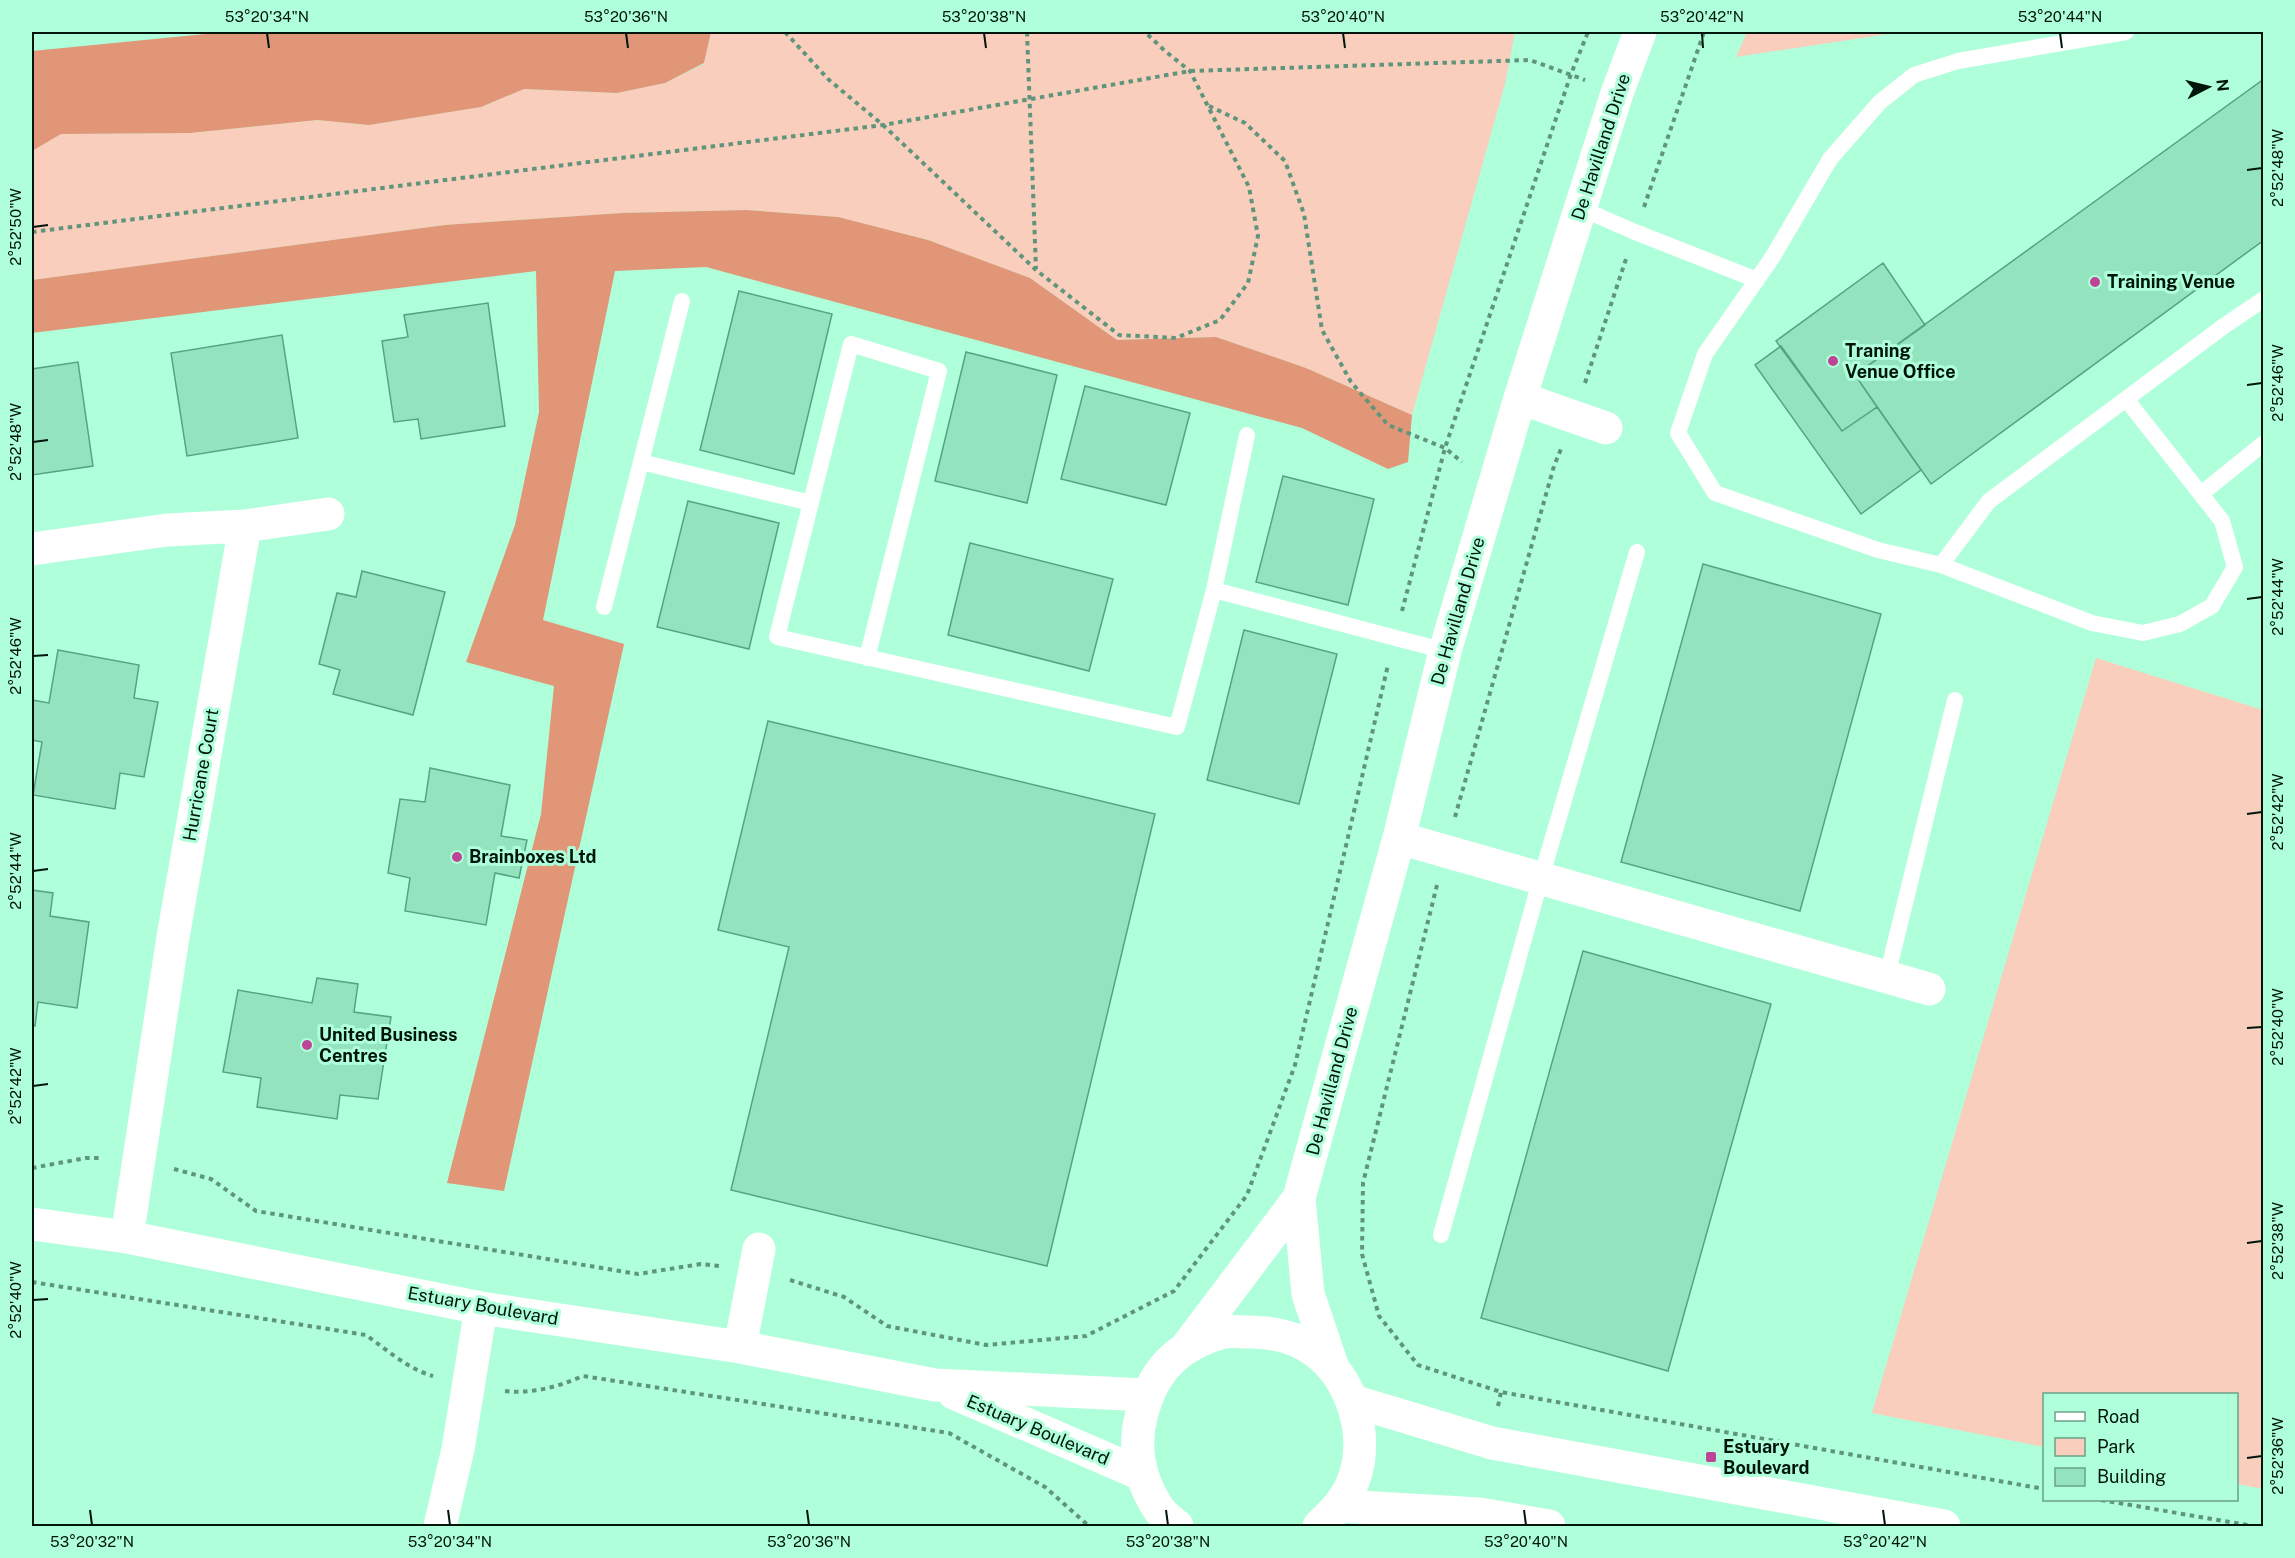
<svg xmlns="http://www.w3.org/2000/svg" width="2295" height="1558" font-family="'Public Sans',sans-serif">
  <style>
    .green { fill: #facebc }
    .forest { fill: #e09677 }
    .building { fill: #94e3bf; stroke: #55a382; stroke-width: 1.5 }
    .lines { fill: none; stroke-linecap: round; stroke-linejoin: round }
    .path { stroke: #60957d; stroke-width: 4; stroke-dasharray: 4.5 4.5; stroke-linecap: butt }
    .lane { stroke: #fff; stroke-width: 16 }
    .street { stroke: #fff; stroke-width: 33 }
    .ticks { fill: none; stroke: #00160c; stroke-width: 2 }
    .poi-dot { fill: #c04495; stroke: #afffda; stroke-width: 2 }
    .labels { text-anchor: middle; stroke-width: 6; stroke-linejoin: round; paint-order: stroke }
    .street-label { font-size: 18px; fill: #00160c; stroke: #afffda }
    .poi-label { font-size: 18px; font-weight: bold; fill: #00160c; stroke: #afffda; text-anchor: start }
    .neatline { fill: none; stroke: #00160c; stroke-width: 2 }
    .ticks-label { font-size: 15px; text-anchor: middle; fill: #00160c }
  </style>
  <rect width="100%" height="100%" fill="#afffda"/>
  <path class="green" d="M 711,32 L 1515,32 L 1505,84 L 1412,415 L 1306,368 L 1216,337 L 1117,340 L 1030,278 L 928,240 L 838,217 L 746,210 L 622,213 L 445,225 L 32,280 L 32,151 L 61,134 L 190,133 L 317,120 L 369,125 L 481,107 L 524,89 L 617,93 L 665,83 L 704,64 Z
    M 1747,32 L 1901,32 L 1736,57 Z
    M 2096,658 L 2263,710 L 2263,1489 L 2237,1484 L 2236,1394 L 2044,1394 L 2044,1447 L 1872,1413 Z"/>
  <path class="forest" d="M 226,32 L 711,32 L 704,63 L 665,83 L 617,93 L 524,89 L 481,107 L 369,125 L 317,120 L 190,133 L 61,134 L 32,151 L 32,51 Z
    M 746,210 L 838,217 L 928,240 L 1030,278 L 1117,340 L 1216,337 L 1306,368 L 1412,415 L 1408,462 L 1388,469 L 1302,428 L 706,267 L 615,271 L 543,620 L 624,644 L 504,1191 L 447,1183 L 541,814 L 554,686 L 466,662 L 515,525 L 539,412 L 536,271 L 32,333 L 32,280 L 445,225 L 622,213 Z"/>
  <path class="building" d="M 2264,79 L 2264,240 L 1931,484 L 1855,375 Z
    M 1883,263 L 1925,325 L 1855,375 L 1877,407 L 1842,431 L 1776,341 Z
    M 739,291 L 832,314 L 794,474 L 700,450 Z
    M 488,303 L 505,426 L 421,439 L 418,419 L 394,422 L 382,341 L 408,337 L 404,315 Z
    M 282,335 L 298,438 L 187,456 L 171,353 Z
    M 1781,346 L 1842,431 L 1877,407 L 1921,470 L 1861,514 L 1755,365 Z
    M 966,352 L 1057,375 L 1027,503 L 935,481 Z
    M 78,362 L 93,466 L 32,475 L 32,369 Z
    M 1085,386 L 1190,413 L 1166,505 L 1061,479 Z
    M 1283,476 L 1374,499 L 1348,605 L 1256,582 Z
    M 688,501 L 779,523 L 749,649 L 657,627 Z
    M 970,543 L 1113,579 L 1089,671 L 948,635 Z
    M 1703,564 L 1881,614 L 1800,911 L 1621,862 Z
    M 362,571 L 445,592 L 413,715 L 333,694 L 340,670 L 319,664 L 337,593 L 356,597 Z
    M 1244,630 L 1337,654 L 1299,804 L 1207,780 Z
    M 58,650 L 139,665 L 134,698 L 158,702 L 144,777 L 120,773 L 115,809 L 33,795 L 42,742 L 32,740 L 32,700 L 49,703 Z
    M 768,721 L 1155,814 L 1047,1266 L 731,1190 L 789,947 L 718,930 Z
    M 430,768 L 510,785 L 501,836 L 527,840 L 519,878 L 495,873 L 486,925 L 405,911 L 410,878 L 388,873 L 400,799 L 425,802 Z
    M 32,890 L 53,893 L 50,916 L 89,922 L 77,1008 L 38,1002 L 35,1026 L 32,1025 Z
    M 1583,951 L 1771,1004 L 1668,1371 L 1481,1318 Z
    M 317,978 L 358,984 L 354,1012 L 391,1017 L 378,1099 L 340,1095 L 337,1119 L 257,1107 L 261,1078 L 223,1072 L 238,990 L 312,1003 Z"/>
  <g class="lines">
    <path class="path" d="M 785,32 L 829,80 L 883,125 L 1036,270 L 1119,335 L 1176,338 L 1220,320 L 1248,283 L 1258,236 L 1249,187 L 1190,71 L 1165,51 L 1145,32
      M 1027,32 L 1036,269
      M 1209,106 L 1245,123 L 1285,161 L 1304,214 L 1322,330 L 1351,382 L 1388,425 L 1445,448 L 1462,462
      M 1644,207 L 1704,32
      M 32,232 L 883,125 L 1190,71 L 1530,60 L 1585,80
      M 1585,383 L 1626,259
      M 1402,611 L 1445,448 L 1571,74 L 1588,32
      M 1455,817 L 1554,466 L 1561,449
      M 1437,885 L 1363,1183 L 1362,1254 L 1379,1316 L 1418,1365 L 1501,1392 L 2044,1489
      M 32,1168 L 86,1158 L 102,1158
      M 174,1169 L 211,1179 L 256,1211 L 638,1274 L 701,1264 L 719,1266
      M 790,1280 L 844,1297 L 887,1326 L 986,1345 L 1086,1336 L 1174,1291 L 1247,1195 L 1295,1065 L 1388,665
      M 32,1282 L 366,1335 C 387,1350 408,1369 433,1376
      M 505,1391 C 533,1394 557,1387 583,1376 L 949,1433 L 1045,1487 L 1089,1526
      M 1498,1406 L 1501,1392
      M 2101,1500 L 2253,1526"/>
    <path class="lane" d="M 1580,208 L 1635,232 L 1757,280
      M 2126,399 L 2222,521 L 2235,567 L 2212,606 L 2180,624 L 2143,633 L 2092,623 L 1941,565 L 1878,550 L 1715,493 L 1678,433 L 1705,354 L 1772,258 L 1830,159 L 1880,102 L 1914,75 L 1958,61 L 2126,32
      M 641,462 L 811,503
      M 2201,494 L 2264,443
      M 1941,565 L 1989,501 L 2224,326 L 2264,299
      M 1214,590 L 1445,651
      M 604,607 L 682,301
      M 867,658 L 939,371 L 851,344 L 777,637 L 1177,727 L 1214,590 L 1247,435
      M 1887,976 L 1955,700
      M 1441,1235 L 1541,878 L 1637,552"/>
    <path class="street" d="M 1520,398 L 1606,428
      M 245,526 L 328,514
      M 32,549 L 167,530 L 245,526 L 173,937 L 127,1237
      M 1399,838 L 1929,989
      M 32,1224 L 127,1237 L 481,1308 L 740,1347 L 935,1385 L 1146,1395
      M 740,1347 L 759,1249
      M 1186,1348 L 1299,1198
      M 1333,1368 L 1308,1294 L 1299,1198 L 1399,838 L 1445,651 L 1520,398 L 1617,93 L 1640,32
      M 954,1393 L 1141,1474
      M 1353,1401 L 1492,1443 L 1944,1526
      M 1340,1506 L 1480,1514 L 1549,1526
      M 440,1526 L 458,1449 L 481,1308
      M 1177,1526 C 1171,1521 1162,1515 1158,1508 C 1140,1480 1133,1449 1141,1417 C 1152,1372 1176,1346 1221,1333 C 1229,1330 1240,1332 1248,1332 C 1269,1332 1290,1335 1309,1347 C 1351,1373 1370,1433 1354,1479 C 1347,1499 1334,1512 1319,1526"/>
  </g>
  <path class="ticks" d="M 267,33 L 269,48M 626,33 L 628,48M 984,33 L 986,48M 1343,33 L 1345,48M 1702,33 L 1703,48M 2060,33 L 2062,48M 2247,170 L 2262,168M 33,227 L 48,225M 2247,385 L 2262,383M 33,442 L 48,440M 2247,599 L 2262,597M 33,656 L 48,655M 2247,814 L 2262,812M 33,871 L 48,869M 2247,1028 L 2262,1027M 33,1086 L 48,1084M 2247,1243 L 2262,1241M 33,1300 L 48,1299M 2247,1458 L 2262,1456M 90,1510 L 92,1525M 448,1510 L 450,1525M 807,1510 L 809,1525M 1166,1510 L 1168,1525M 1524,1510 L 1526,1525M 1883,1510 L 1885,1525"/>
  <g class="poi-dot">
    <circle cx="2095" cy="282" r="6"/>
    <circle cx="1833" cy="361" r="6"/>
    <circle cx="457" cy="857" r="6"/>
    <circle cx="307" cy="1045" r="6"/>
    <rect x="1705" y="1451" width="12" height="12" rx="3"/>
  </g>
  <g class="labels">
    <g class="street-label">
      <text transform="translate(1601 147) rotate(-72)" y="6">De Havilland Drive</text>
      <text transform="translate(1458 611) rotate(-74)" y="6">De Havilland Drive</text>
      <text transform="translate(201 775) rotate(-80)" y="6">Hurricane Court</text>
      <text transform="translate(1332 1081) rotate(-75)" y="6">De Havilland Drive</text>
      <text transform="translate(483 1306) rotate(10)" y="6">Estuary Boulevard</text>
      <text transform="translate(1038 1430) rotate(23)" y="6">Estuary Boulevard</text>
    </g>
    <g class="poi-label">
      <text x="2107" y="288">Training Venue</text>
      <text x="1845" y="357">Traning<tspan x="1845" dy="21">Venue Office</tspan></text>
      <text x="469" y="863">Brainboxes Ltd</text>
      <text x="319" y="1041">United Business<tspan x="319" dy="21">Centres</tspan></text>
      <text x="1723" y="1453">Estuary<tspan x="1723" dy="21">Boulevard</tspan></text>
    </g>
  </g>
  <rect width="2295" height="1558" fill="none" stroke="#afffda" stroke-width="66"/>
  <rect x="2043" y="1393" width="195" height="108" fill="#afffda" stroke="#69a288" stroke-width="1.5"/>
  <rect x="2055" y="1412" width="30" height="9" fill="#ffffff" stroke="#69a288" stroke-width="1.5"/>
  <text x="2097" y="1423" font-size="18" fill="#00160c">Road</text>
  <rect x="2055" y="1438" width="30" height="18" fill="#facebc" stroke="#69a288" stroke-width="1.5"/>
  <text x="2097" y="1453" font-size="18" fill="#00160c">Park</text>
  <rect x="2055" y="1468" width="30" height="18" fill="#94e3bf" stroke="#69a288" stroke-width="1.5"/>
  <text x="2097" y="1483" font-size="18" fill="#00160c">Building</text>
  <g transform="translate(2208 87) rotate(83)" stroke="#afffda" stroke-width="4.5" paint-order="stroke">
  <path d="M0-4.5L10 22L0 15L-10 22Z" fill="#00160c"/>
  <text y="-9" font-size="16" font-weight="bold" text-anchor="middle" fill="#00160c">N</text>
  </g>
  <rect x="33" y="33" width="2229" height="1492" class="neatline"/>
  <g class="ticks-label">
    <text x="267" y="22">53°20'34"N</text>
    <text x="626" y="22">53°20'36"N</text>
    <text x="984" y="22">53°20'38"N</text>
    <text x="1343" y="22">53°20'40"N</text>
    <text x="1702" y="22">53°20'42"N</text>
    <text x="2060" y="22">53°20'44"N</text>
    <text transform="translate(2278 168) rotate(-90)" y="5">2°52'48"W</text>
    <text transform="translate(16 227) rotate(-90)" y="5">2°52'50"W</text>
    <text transform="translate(2278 383) rotate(-90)" y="5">2°52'46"W</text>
    <text transform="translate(16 442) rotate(-90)" y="5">2°52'48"W</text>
    <text transform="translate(2278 597) rotate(-90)" y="5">2°52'44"W</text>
    <text transform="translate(16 656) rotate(-90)" y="5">2°52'46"W</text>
    <text transform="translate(2278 812) rotate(-90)" y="5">2°52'42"W</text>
    <text transform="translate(16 871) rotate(-90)" y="5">2°52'44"W</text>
    <text transform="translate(2278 1027) rotate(-90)" y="5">2°52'40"W</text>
    <text transform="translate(16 1086) rotate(-90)" y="5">2°52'42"W</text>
    <text transform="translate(2278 1241) rotate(-90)" y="5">2°52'38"W</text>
    <text transform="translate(16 1300) rotate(-90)" y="5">2°52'40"W</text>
    <text transform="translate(2278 1456) rotate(-90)" y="5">2°52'36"W</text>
    <text x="92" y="1547">53°20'32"N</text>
    <text x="450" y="1547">53°20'34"N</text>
    <text x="809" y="1547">53°20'36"N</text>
    <text x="1168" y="1547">53°20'38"N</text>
    <text x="1526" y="1547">53°20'40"N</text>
    <text x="1885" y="1547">53°20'42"N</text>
  </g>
</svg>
